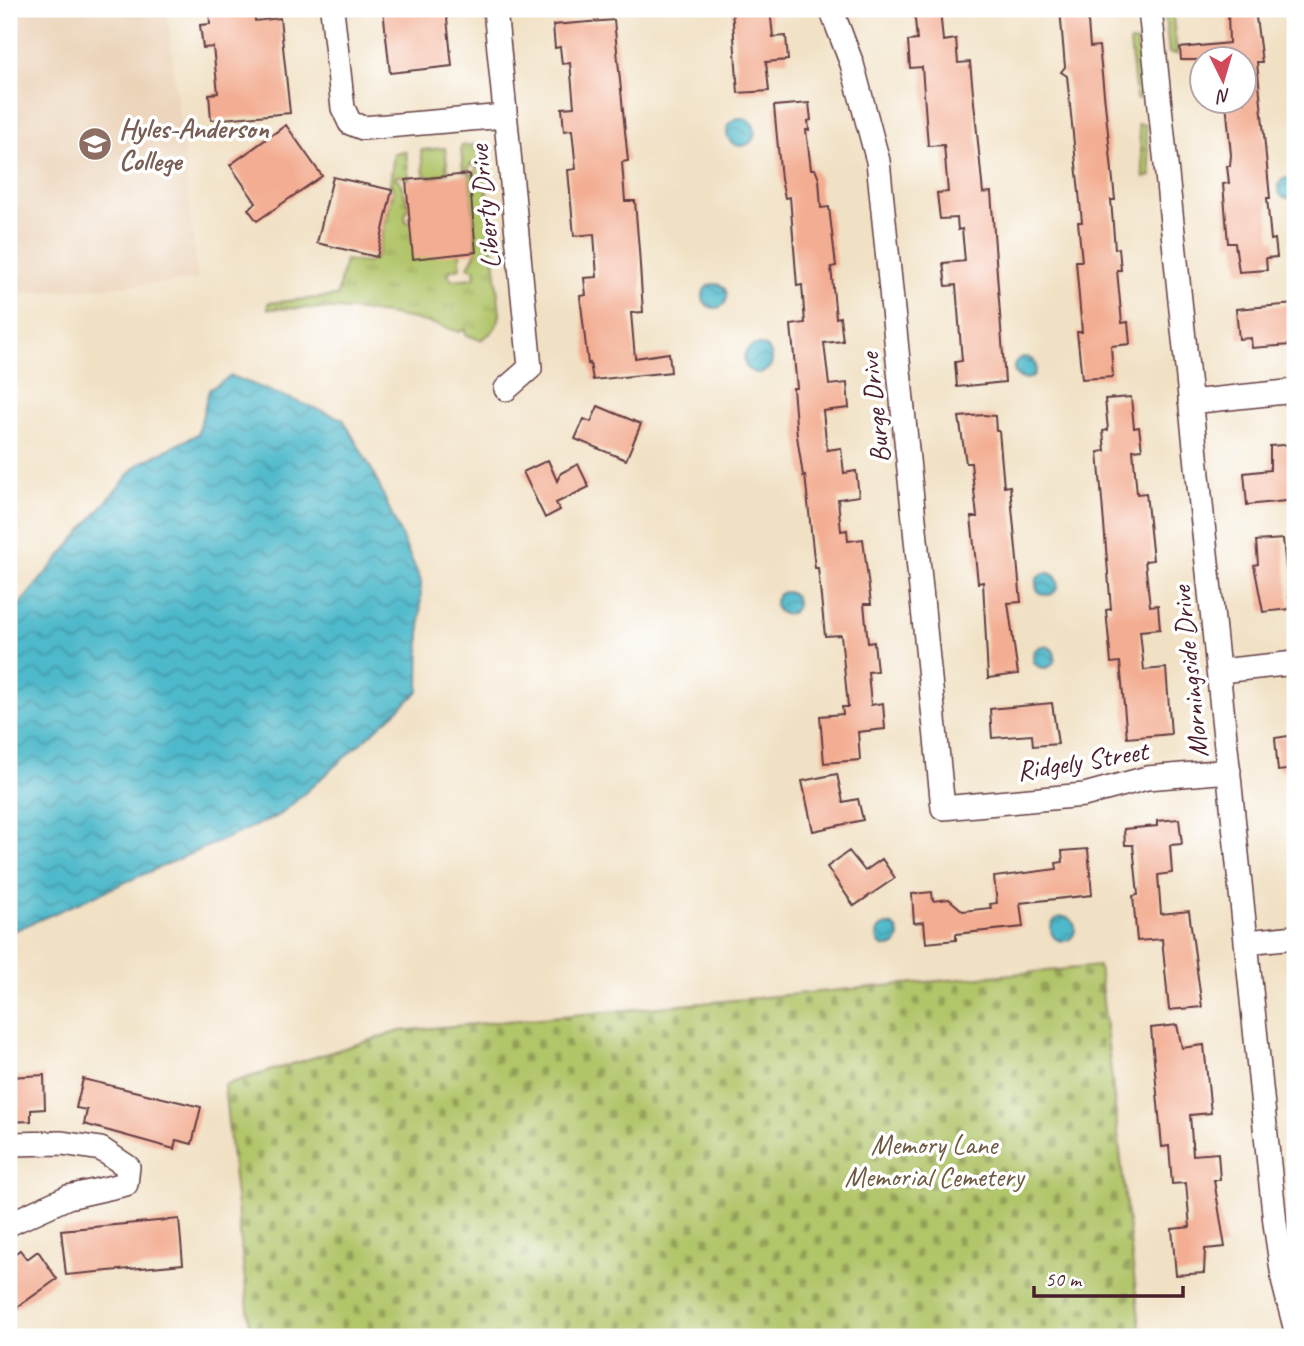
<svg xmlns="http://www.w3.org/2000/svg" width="1304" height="1346" font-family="Caveat,sans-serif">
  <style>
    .built { fill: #ebd3b8 }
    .grass { fill: url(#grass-tufts); stroke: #7e724a; stroke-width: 2 }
    .cemetery { fill: url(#cemetery-stones); stroke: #7e724a; stroke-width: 2 }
    .water { fill: url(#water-waves); stroke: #4c6c7b; stroke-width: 2 }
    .building { fill: #f3ad92 }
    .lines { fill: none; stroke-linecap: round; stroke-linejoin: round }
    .minor-casing { stroke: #633c42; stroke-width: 26 }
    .minor { stroke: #fff; stroke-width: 23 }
    .labels { text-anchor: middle; stroke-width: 7; stroke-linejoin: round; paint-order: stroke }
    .education-label { font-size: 28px; font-weight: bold; fill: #785e54; stroke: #fff; text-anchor: start }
    .street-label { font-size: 28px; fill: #4a1f2b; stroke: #fff }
    .park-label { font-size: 28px; fill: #6e5941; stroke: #fff }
  </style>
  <defs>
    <pattern id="grass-tufts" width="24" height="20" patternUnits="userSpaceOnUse" patternTransform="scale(1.75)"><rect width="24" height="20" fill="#b1c569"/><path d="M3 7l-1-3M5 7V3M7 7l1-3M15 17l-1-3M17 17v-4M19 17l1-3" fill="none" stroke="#929f57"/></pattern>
    <pattern id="cemetery-stones" width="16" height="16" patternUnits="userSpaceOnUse" patternTransform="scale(1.75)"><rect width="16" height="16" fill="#b1c569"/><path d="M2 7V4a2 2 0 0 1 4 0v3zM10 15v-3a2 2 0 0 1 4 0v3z" fill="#929f57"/></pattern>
    <pattern id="water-waves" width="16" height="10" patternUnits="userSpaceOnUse" patternTransform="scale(1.75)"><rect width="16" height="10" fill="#4eb9cb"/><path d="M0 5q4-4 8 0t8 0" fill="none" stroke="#4396a5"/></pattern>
  </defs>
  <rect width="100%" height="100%" fill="#fff"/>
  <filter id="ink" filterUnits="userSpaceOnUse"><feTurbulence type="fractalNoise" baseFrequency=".0143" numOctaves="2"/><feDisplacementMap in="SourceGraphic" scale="14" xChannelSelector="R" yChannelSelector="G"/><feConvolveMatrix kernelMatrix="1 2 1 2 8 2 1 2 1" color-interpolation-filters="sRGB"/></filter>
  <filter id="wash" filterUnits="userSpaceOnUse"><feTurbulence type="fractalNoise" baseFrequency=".00686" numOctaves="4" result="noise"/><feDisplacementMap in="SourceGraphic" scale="28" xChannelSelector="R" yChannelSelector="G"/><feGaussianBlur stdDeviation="1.57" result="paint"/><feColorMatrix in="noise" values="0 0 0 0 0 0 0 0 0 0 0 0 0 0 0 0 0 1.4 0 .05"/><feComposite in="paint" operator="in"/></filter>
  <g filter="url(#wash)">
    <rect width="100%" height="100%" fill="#f1e1c4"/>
    <path class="built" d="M 9,9 L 167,9 L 198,280 L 9,295 Z"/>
    <path class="grass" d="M 1164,9 L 1172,9 L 1177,54 L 1169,53 Z
      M 1130,42 L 1137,43 L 1143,97 L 1136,99 Z
      M 1138,124 L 1145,125 L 1151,176 L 1144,178 Z
      M 482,144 L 500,314 C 498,328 491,334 480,340 L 465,334 L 465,329 L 459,332 C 396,310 334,306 268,309 L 268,303 L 337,296 L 345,260 L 366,263 L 377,257 L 394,190 L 390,185 L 394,153 L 406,152 L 409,179 L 398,175 L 395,178 L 400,181 L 409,208 L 405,214 L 406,221 L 460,253 L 460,268 L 451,270 L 448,275 L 452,280 L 474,278 L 475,270 L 468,267 L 476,252 L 469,174 L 474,174 L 477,167 L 471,164 L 467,172 L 463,171 L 461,146 Z
      M 445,148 L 448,172 L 431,178 L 424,174 L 421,150 Z"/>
    <path class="cemetery" d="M 1099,966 L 1141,1337 L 251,1337 L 224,1085 L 400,1031 Z"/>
    <path class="water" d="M727 132a14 14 0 1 1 28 0a14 14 0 1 1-28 0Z
      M1278 188a10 10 0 1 1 20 0a10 10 0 1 1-20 0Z
      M703 296a12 12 0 1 1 24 0a12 12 0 1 1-24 0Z
      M744 359a14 14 0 1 1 28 0a14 14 0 1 1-28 0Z
      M1014 368a11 11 0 1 1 22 0a11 11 0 1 1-22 0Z
      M 231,376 L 343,419 L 373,472 L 421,581 L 419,691 L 280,815 L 9,933 L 9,617 L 137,465 L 198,434 L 209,390 Z
      M1036 584a11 11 0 1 1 22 0a11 11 0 1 1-22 0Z
      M775 603a11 11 0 1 1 22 0a11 11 0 1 1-22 0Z
      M1033 657a11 11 0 1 1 22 0a11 11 0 1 1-22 0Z
      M1051 929a12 12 0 1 1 24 0a12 12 0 1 1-24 0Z
      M877 936a11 11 0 1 1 22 0a11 11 0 1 1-22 0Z"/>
    <g id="blocks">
      <path class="building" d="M 209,9 L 254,9 L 255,21 L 280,18 L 290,113 L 211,120 L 209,94 L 218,93 L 213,47 L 203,48 L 200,25 L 210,24 Z
        M 383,9 L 446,9 L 452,66 L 390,73 Z
        M 732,9 L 770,9 L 773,37 L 786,36 L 788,60 L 766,62 L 769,91 L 738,93 Z
        M 914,9 L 940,9 L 943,41 L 956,39 L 958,63 L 970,62 L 983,193 L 991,192 L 1005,382 L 957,387 L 955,362 L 962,361 L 956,285 L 946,286 L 943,263 L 965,261 L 962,229 L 958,230 L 957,218 L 940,219 L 937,193 L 948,192 L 944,145 L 928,146 L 922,67 L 910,68 L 908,41 L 917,40 Z
        M 1060,9 L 1087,9 L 1090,47 L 1099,46 L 1115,200 L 1111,200 L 1115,249 L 1119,248 L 1121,270 L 1117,270 L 1122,323 L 1128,322 L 1130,344 L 1111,346 L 1113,377 L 1082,379 L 1077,332 L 1082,332 L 1076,261 L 1082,261 L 1078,222 L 1082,222 L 1067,76 L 1061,72 L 1065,67 Z
        M 1255,10 L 1262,62 L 1257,62 L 1270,198 L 1267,198 L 1271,240 L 1275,239 L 1277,257 L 1266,258 L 1267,270 L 1239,272 L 1235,243 L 1228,243 L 1223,184 L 1229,183 L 1227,166 L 1230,166 L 1231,155 L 1226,102 L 1244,102 L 1244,60 L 1181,60 L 1180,48 L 1229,43 L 1228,13 Z
        M 614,20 L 628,161 L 622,162 L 625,201 L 635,201 L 639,250 L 643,312 L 631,313 L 635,358 L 669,353 L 671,372 L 593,380 L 590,363 L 588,364 L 580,296 L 586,295 L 584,278 L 597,277 L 594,234 L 574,236 L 568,170 L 576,169 L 572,130 L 564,131 L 562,108 L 574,107 L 570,63 L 562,64 L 560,47 L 555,48 L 553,25 Z
        M 809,103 L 811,120 L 808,121 L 809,130 L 806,130 L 811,169 L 815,169 L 819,179 L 821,208 L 829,207 L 836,266 L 831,267 L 836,318 L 840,317 L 843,341 L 824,343 L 829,385 L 847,383 L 849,408 L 823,411 L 827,450 L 841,448 L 844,473 L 856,471 L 859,496 L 838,499 L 841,531 L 847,530 L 848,541 L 863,539 L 871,604 L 864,604 L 868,643 L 874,642 L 877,671 L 868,672 L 871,705 L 883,703 L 885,729 L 858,732 L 860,760 L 824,763 L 820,716 L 843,714 L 842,707 L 848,707 L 841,635 L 825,636 L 818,568 L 815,568 L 805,475 L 803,476 L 797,436 L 793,388 L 797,388 L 791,325 L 805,323 L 802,285 L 797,286 L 790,197 L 785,198 L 781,179 L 774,106 Z
        M 286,125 L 322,176 L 257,221 L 248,209 L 256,203 L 230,165 Z
        M 469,174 L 476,252 L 413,259 L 406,180 Z
        M 333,177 L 392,190 L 377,257 L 317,243 Z
        M 1295,304 L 1295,335 L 1289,335 L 1290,345 L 1252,348 L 1251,338 L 1239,339 L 1236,309 Z
        M 1131,397 L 1134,428 L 1139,427 L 1142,449 L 1133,450 L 1137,494 L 1146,493 L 1153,560 L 1145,561 L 1150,606 L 1158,605 L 1160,629 L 1140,631 L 1144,670 L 1166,668 L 1171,734 L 1127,738 L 1120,662 L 1111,663 L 1106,610 L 1111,609 L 1098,452 L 1105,451 L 1103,431 L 1108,430 L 1105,399 Z
        M 598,406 L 641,424 L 626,460 L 575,439 L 584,419 L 591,422 Z
        M 984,415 L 995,416 L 996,431 L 999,431 L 1004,487 L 1010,486 L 1021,602 L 1008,603 L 1018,674 L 988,678 L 983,582 L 978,583 L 971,517 L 977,517 L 971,463 L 966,463 L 959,417 Z
        M 1295,444 L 1295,500 L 1247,505 L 1244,473 L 1270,470 L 1270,446 Z
        M 548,460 L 557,481 L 561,473 L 578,464 L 589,487 L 556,503 L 560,510 L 545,518 L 523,472 Z
        M 1283,539 L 1290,609 L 1263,612 L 1254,565 L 1258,564 L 1256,541 Z
        M 1052,703 L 1058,744 L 1033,746 L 1032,735 L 992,738 L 990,709 Z
        M 1295,735 L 1295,769 L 1278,771 L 1275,738 Z
        M 837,774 L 843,802 L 858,799 L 863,820 L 813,831 L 802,781 Z
        M 1179,819 L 1182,844 L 1170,845 L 1172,873 L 1158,875 L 1161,914 L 1189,911 L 1202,1007 L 1169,1010 L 1162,939 L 1137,941 L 1133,896 L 1138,895 L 1133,845 L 1125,845 L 1124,829 L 1157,826 L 1157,821 Z
        M 1088,849 L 1092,895 L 1020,903 L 1023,927 L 956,934 L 956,940 L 926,943 L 924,922 L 914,923 L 912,894 L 932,892 L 933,901 L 949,899 L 963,911 L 991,908 L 990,904 L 997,903 L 994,877 L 1057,869 L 1056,863 L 1063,862 L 1062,851 Z
        M 849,851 L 865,871 L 882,859 L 895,878 L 854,906 L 827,867 Z
        M 1177,1025 L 1182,1048 L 1204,1045 L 1211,1113 L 1190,1115 L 1193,1155 L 1218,1153 L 1220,1180 L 1214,1180 L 1225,1247 L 1205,1249 L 1204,1273 L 1176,1275 L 1172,1229 L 1190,1227 L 1186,1183 L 1172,1184 L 1169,1146 L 1162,1147 L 1151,1028 Z
        M 44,1075 L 45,1109 L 31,1110 L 31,1121 L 9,1122 L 9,1077 Z
        M 83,1079 L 201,1107 L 192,1144 L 176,1140 L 174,1149 L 84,1124 L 87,1110 L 76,1108 Z
        M 179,1219 L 183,1264 L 66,1275 L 61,1230 Z
        M 20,1250 L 27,1259 L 38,1251 L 57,1279 L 9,1313 L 9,1258 Z"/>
    </g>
  </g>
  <g filter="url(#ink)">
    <use href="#blocks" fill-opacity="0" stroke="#633c42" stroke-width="2"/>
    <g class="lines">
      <g class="minor-casing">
        <path id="minor" d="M 332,9 L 343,108 L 350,123 L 363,128 L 505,116
          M 495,9 L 530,368 L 506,389
          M 831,9 L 852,64 L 878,161 L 943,808 L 1084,795 L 1147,778 L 1229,771
          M 1150,9 L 1275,1223 L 1284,1284 L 1295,1327
          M 1190,402 L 1295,391
          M 1220,671 L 1295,663
          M 1247,942 L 1295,937
          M 9,1144 L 62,1143 L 101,1149 L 128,1167 L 126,1184 L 68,1197 L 9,1224"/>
      </g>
      <use href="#minor" class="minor"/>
    </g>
  </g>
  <defs>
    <g id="university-disc" transform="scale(1.75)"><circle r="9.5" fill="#8d6e63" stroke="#fff"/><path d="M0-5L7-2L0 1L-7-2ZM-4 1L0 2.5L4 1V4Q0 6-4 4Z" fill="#fff"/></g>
  </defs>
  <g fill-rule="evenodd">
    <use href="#university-disc" x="95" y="144"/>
  </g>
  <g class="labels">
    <g class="education-label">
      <text x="119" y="138">Hyles-Anderson<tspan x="119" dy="32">College</tspan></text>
    </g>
    <g class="street-label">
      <text transform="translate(484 207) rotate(-96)" y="10">Liberty Drive</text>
      <text transform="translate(874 408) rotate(-96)" y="10">Burge Drive</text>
      <text transform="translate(1189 672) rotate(-96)" y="10">Morningside Drive</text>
      <text transform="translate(1082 760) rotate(-9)" y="10">Ridgely Street</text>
    </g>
    <g class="park-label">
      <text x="934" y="1154">Memory Lane<tspan x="934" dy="32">Memorial Cemetery</tspan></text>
    </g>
  </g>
  <rect width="1304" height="1346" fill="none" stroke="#fff" stroke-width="35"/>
  <g transform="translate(1223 80) rotate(175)"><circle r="33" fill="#ffffff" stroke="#b7a5aa" stroke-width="2"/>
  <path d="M0-5L12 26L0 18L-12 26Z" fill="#d1495b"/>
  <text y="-10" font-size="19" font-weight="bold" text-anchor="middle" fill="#4a1f2b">N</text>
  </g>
  <path d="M1034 1286v10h149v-10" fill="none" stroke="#4a1f2b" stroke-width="3.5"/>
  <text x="1045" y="1286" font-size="21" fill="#4a1f2b" stroke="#ffffff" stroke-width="5" paint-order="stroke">50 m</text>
</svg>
